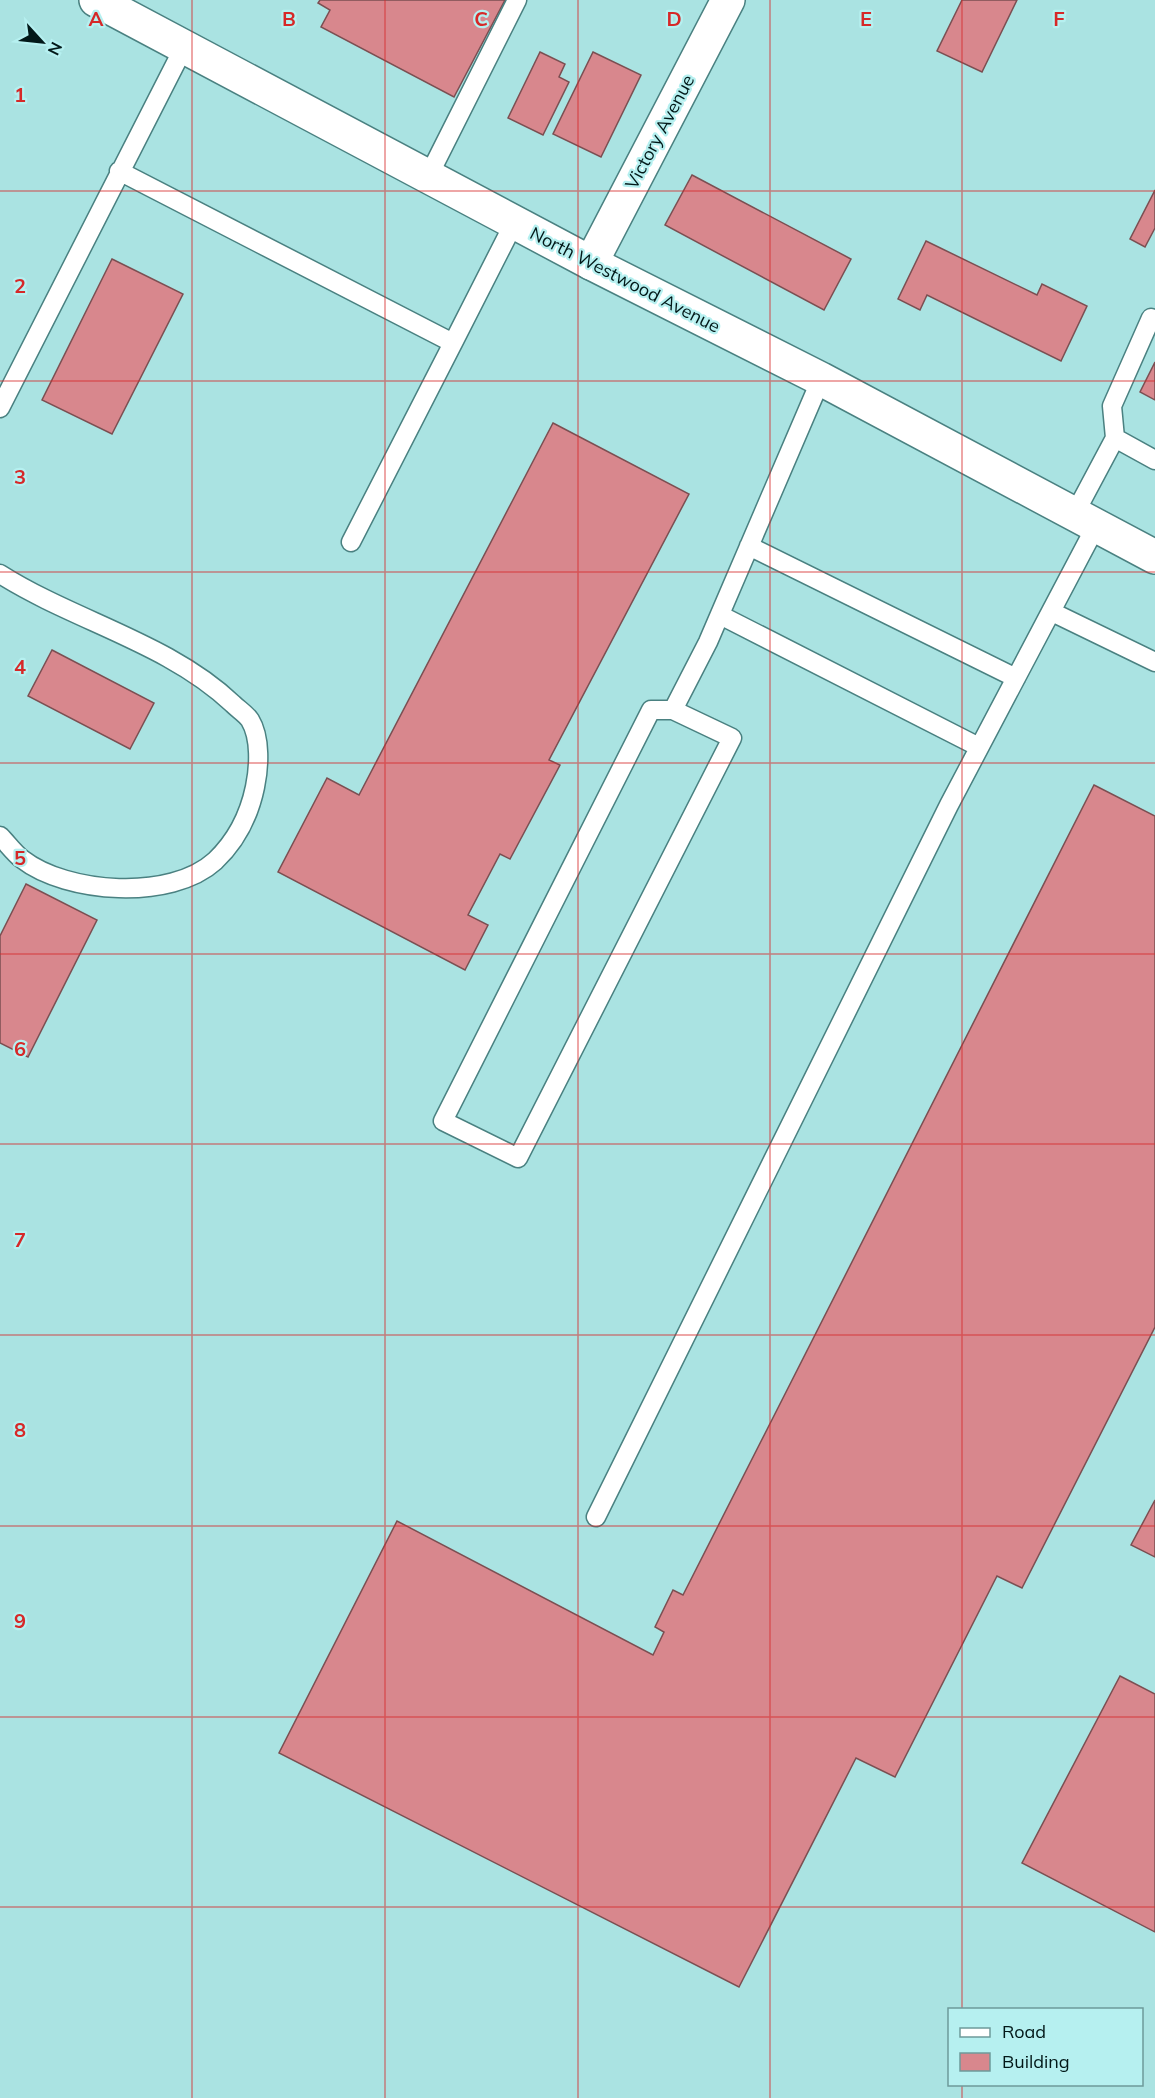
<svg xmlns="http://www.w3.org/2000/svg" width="1155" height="2098" font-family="Mulish,sans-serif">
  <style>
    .building { fill: #d8878d; stroke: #7b4f52; stroke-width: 1.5 }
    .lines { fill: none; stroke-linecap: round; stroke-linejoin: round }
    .service-casing { stroke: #4a8181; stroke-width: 21 }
    .minor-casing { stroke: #4a8181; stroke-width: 36 }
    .tertiary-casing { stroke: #4a8181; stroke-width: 36 }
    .service { stroke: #fff; stroke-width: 18 }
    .minor { stroke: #fff; stroke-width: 33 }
    .tertiary { stroke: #fff; stroke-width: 33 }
    .grid { fill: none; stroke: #d62828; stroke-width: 1.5; stroke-opacity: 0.55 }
    .labels { text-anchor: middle; stroke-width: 4.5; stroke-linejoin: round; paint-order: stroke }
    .street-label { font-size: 18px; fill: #021818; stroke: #b6f0f0 }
    .grid-label { font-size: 20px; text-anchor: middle; font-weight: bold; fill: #d62828; stroke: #b6f0f0; stroke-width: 4.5; stroke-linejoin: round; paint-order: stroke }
  </style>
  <rect width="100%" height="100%" fill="#aae3e2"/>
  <path class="building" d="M 320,0 L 505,0 L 454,97 L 321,27 L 330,10 L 318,3 Z
    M 962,0 L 1017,0 L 982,72 L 937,51 Z
    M 540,52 L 565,64 L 559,77 L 569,82 L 543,135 L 508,118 Z
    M 593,52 L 641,75 L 601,157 L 553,134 Z
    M 692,175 L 851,259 L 824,310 L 665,225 Z
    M 1155,190 L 1155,228 L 1145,247 L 1130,239 Z
    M 926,241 L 1037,295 L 1042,284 L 1087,306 L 1061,361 L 927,295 L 920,310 L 898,299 Z
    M 112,259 L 183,294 L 112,434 L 42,400 Z
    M 1155,362 L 1155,400 L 1140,392 Z
    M 553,423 L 689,494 L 549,760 L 560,765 L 510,859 L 500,854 L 468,915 L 488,925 L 465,970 L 278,872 L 327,778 L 359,795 Z
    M 52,650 L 154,703 L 130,749 L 28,696 Z
    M 1094,785 L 1155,816 L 1155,1327 L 1022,1588 L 997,1576 L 895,1777 L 856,1758 L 739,1987 L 279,1753 L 397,1521 L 653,1655 L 664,1632 L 655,1627 L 673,1590 L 683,1595 Z
    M 26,884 L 97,920 L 28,1057 L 0,1043 L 0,936 Z
    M 1155,1500 L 1155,1557 L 1131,1545 Z
    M 1120,1676 L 1155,1694 L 1155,1932 L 1022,1863 Z"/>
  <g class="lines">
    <g class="service-casing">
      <path id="service" d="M 119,171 L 453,343 L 514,223
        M 428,177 L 517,0
        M 0,408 L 184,47
        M 1115,438 L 1155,460
        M 1074,515 L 1115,438 L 1112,406 L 1151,318
        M 351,542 L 453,343
        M 749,546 L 1016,678
        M 0,574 C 74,621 169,643 233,704 C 238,709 246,714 250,720 C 261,738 259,768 255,787 C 249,816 237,840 215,861 C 171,901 67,894 22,859 C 14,853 7,843 0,836
        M 1052,612 L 1155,662
        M 720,615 L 979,747
        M 673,710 L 651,710 L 443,1121 L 518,1158 L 732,738 L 673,710 L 708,642 L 821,379
        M 596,1517 L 949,805 L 1096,526"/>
    </g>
    <g class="minor-casing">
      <path id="minor" d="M 591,263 L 728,0"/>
    </g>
    <g class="tertiary-casing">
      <path id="tertiary" d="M 96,0 L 591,263 L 821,379 L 1155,557"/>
    </g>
    <use href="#service" class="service"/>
    <use href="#minor" class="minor"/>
    <use href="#tertiary" class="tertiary"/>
  </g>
  <path class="grid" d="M 192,0 L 192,2098M 385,0 L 385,2098M 578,0 L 578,2098M 770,0 L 770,2098M 962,0 L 962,2010M 0,191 L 1155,191M 0,381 L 1155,381M 0,572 L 1155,572M 0,763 L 1155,763M 0,954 L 1155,954M 0,1144 L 1155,1144M 0,1335 L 1155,1335M 0,1526 L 1155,1526M 0,1717 L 1155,1717M 0,1907 L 1155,1907M 962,2084 L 962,2098"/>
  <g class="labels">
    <g class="street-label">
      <text transform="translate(660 132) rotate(-62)" y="6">Victory Avenue</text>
      <text transform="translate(625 280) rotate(27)" y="6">North Westwood Avenue</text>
    </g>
  </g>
  <g class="grid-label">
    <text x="96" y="26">A</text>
    <text x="289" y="26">B</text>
    <text x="481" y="26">C</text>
    <text x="674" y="26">D</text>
    <text x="866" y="26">E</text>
    <text x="1059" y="26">F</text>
    <text x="20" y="102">1</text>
    <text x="20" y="293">2</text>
    <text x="20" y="484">3</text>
    <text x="20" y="674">4</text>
    <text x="20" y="865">5</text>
    <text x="20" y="1056">6</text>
    <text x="20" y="1247">7</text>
    <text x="20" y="1437">8</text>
    <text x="20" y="1628">9</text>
  </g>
  <rect x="948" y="2008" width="195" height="78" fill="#b6f0f0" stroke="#6e9a9a" stroke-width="1.5"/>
  <rect x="960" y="2028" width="30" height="9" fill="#ffffff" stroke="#6e9a9a" stroke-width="1.5"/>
  <text x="1002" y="2038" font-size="18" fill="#021818">Road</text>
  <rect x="960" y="2053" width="30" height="18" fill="#d8878d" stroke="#6e9a9a" stroke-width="1.5"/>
  <text x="1002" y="2068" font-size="18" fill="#021818">Building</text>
  <g transform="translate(42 42) rotate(117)" stroke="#b6f0f0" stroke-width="4.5" paint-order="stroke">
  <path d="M0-4.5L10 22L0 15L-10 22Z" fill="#021818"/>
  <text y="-9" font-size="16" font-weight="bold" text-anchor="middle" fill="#021818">N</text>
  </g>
</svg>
